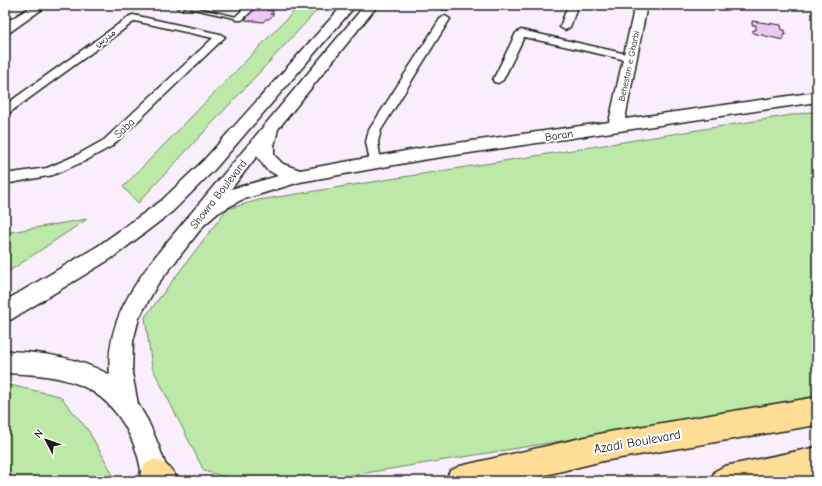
<svg xmlns="http://www.w3.org/2000/svg" width="822" height="486" font-family="'Comic Neue','Playpen Sans Arabic',sans-serif">
  <style>
    .green { fill: #bce9a7; stroke: #6c8262 }
    .building { fill: #ecc9f4; stroke: #1c1c1c }
    .lines { fill: none; stroke-linecap: round; stroke-linejoin: round }
    .lane-casing { stroke: #1c1c1c; stroke-width: 3 }
    .street-casing { stroke: #1c1c1c; stroke-width: 3 }
    .secondary-casing { stroke: #1c1c1c; stroke-width: 3 }
    .primary-casing { stroke: #1c1c1c; stroke-width: 3 }
    .lane { fill: #fff; fill-rule: evenodd }
    .street { fill: #fff; fill-rule: evenodd }
    .secondary { fill: #fff; fill-rule: evenodd }
    .primary { fill: #fedd96; fill-rule: evenodd }
    .labels { text-anchor: middle; stroke-width: 4; stroke-linejoin: round; paint-order: stroke }
    .far-street-label { font-size: 9px; fill: #1c1c1c; stroke: #fff }
    .street-label { font-size: 11px; fill: #1c1c1c; stroke: #fff }
    .near-street-label { font-size: 13px; fill: #1c1c1c; stroke: #fff }
  </style>
  <rect width="100%" height="100%" fill="#f9effc"/>
  <filter id="ink" filterUnits="userSpaceOnUse"><feTurbulence type="fractalNoise" baseFrequency=".025" numOctaves="2"/><feDisplacementMap in="SourceGraphic" scale="8" xChannelSelector="R" yChannelSelector="G"/><feConvolveMatrix kernelMatrix="1 2 1 2 8 2 1 2 1" color-interpolation-filters="sRGB"/></filter>
  <g filter="url(#ink)">
    <path class="green" d="M 300,5 L 322,5 L 138,203 L 123,187 Z
      M 817,111 L 817,399 L 317,481 L 242,481 L 204,471 L 152,367 L 145,317 L 227,209 L 259,200 Z
      M 87,219 L 5,274 L 5,233 Z
      M 5,385 L 9,385 L 60,396 L 88,430 L 110,469 L 115,481 L 5,481 Z"/>
    <path class="building" d="M 190,5 L 213,5 L 210,7 L 207,7 L 204,10 L 200,8 L 188,7 Z
      M 259,6 L 269,8 L 266,10 L 274,11 L 270,14 L 274,14 L 269,19 L 266,19 L 263,22 L 245,20 L 248,17 L 245,16 L 253,8 L 256,9 Z
      M 752,21 L 781,25 L 782,30 L 785,30 L 786,35 L 783,35 L 783,40 L 753,33 L 753,30 L 756,30 L 756,25 L 752,25 Z"/>
    <g class="lines">
      <g class="lane-casing">
        <path id="lane" d="M 176,5 L 184,5 L 241,18 L 239,19 Z"/>
      </g>
      <g class="street-casing">
        <path id="street" d="M 177,5 L 187,5 L 181,9 L 178,8 Z
          M 248,5 L 258,5 L 242,20 L 236,20 L 234,18 L 236,16 Z
          M 441,5 L 451,5 L 448,9 L 442,9 Z
          M 568,5 L 578,5 L 570,27 L 565,30 L 560,27 Z
          M 133,15 L 220,34 L 225,37 L 112,146 L 85,161 L 53,175 L 5,184 L 5,174 L 47,168 L 77,155 L 104,140 L 213,38 L 135,21 L 9,113 L 5,114 L 5,105 L 130,16 Z
          M 445,16 L 450,19 L 381,130 L 378,142 L 381,163 L 379,166 L 375,168 L 371,166 L 366,142 L 369,130 L 440,19 Z
          M 521,30 L 631,55 L 636,58 L 631,61 L 524,37 L 503,80 L 498,83 L 494,82 L 493,80 L 516,33 Z"/>
      </g>
      <g class="secondary-casing">
        <path id="secondary" d="M 34,5 L 48,5 L 10,32 L 5,33 L 5,23 Z
          M 343,5 L 356,5 L 215,169 L 173,211 L 112,258 L 12,319 L 5,322 L 5,301 L 98,246 L 161,201 L 203,161 Z
          M 365,5 L 378,5 L 278,129 L 274,146 L 274,155 L 283,164 L 300,170 L 422,148 L 609,122 L 635,5 L 647,5 L 625,119 L 817,92 L 817,102 L 422,160 L 300,182 L 241,200 L 218,213 L 204,225 L 157,285 L 139,318 L 133,341 L 132,373 L 138,404 L 148,421 L 158,444 L 166,466 L 168,481 L 142,481 C 141,460 134,441 123,423 C 95,378 54,375 5,373 L 5,351 C 42,352 77,357 110,375 C 105,325 132,286 162,248 ZM 257,156 L 266,169 L 278,176 L 231,189 Z"/>
      </g>
      <g class="primary-casing">
        <path id="primary" d="M 817,397 L 817,425 L 603,461 L 521,481 L 445,481 L 450,471 L 460,466 L 603,433 Z
          M 817,447 L 817,477 L 796,481 L 710,481 L 715,471 L 725,466 Z
          M 155,459 C 167,464 173,469 178,481 L 143,481 L 140,474 L 145,464 Z"/>
      </g>
      <use href="#lane" class="lane"/>
      <use href="#street" class="street"/>
      <use href="#secondary" class="secondary"/>
      <use href="#primary" class="primary"/>
    </g>
  </g>
  <g class="labels">
    <g class="far-street-label">
      <text transform="translate(105 38) rotate(-35)" y="3">مدرس</text>
      <text transform="translate(629 66) rotate(-78)" y="3">Behestan e Gharbi</text>
    </g>
    <g class="street-label">
      <text transform="translate(124 128) rotate(-43)" y="4">Saba</text>
      <text transform="translate(559 135) rotate(-8)" y="4">‌‌Baran</text>
      <text transform="translate(218 194) rotate(-52)" y="4">Showra Boulevard</text>
    </g>
    <g class="near-street-label">
      <text transform="translate(637 441) rotate(-10)" y="5">َAzadi Boulevard</text>
    </g>
  </g>
  <rect width="822" height="486" fill="none" stroke="#fff" stroke-width="20"/>
  <rect x="10" y="10" width="802" height="466" fill="none" stroke="#1c1c1c" stroke-width="1.5" filter="url(#ink)"/>
  <g transform="translate(46 440) rotate(311)" stroke="#ffffff" stroke-width="3" paint-order="stroke">
  <path d="M0-3L7 15L0 10L-7 15Z" fill="#1c1c1c"/>
  <text y="-6" font-size="11" font-weight="bold" text-anchor="middle" fill="#1c1c1c">N</text>
  </g>
</svg>
